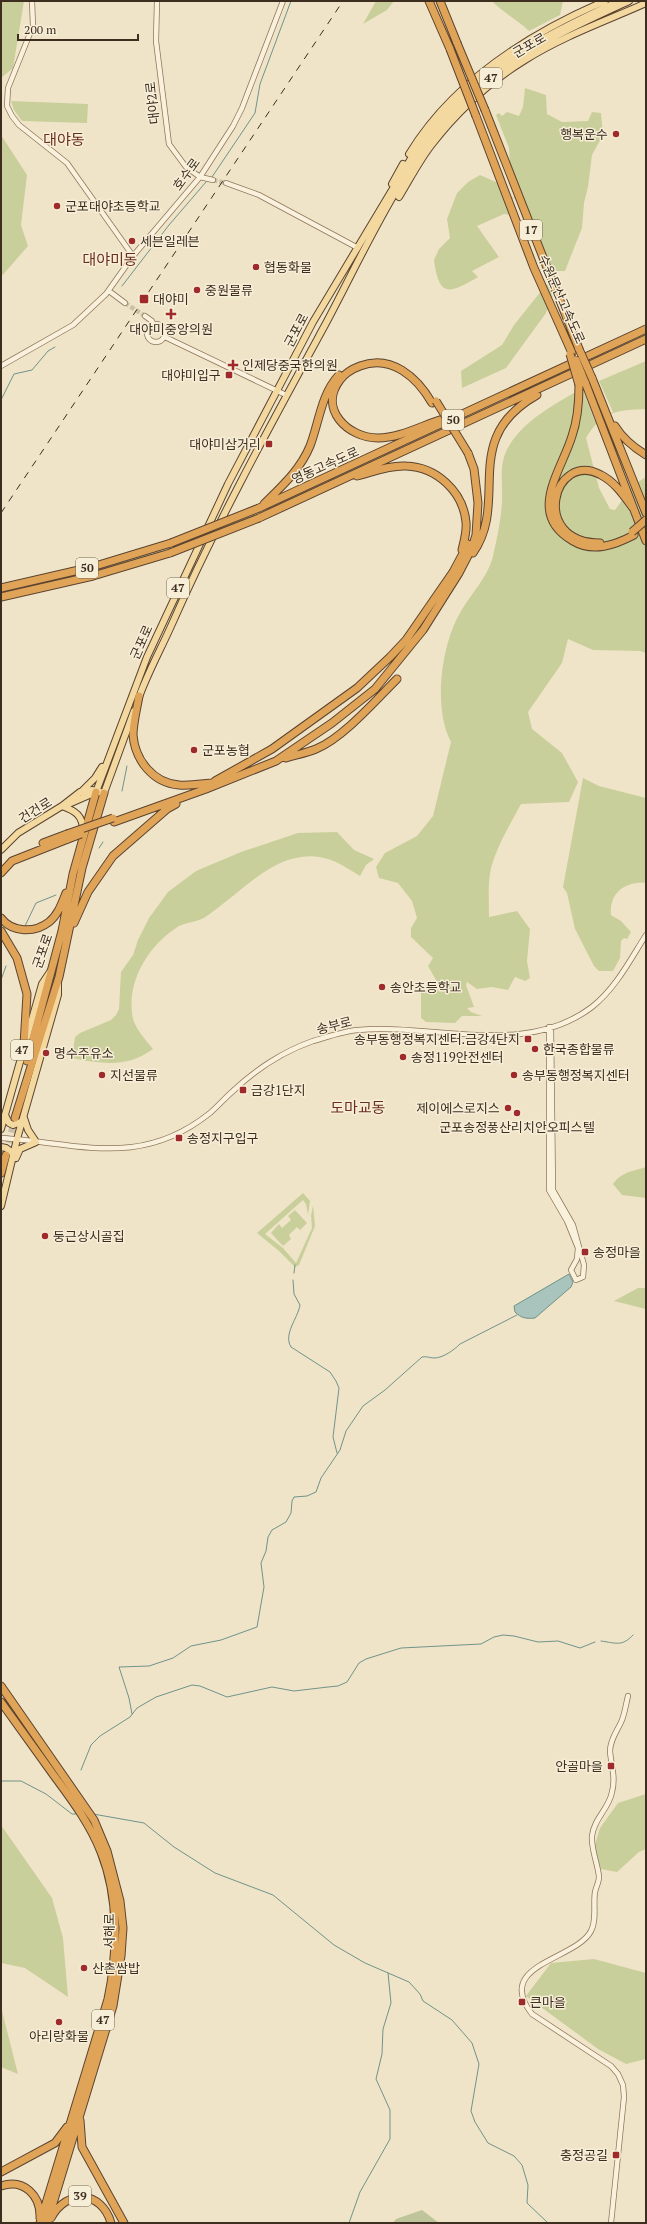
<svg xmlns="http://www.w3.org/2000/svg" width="647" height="2224" font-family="'PT Serif','Noto Sans KR',serif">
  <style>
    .green { fill: #c9cf9b }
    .cemetery { fill: #bfc49a }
    .water { fill: #a9c4bc; stroke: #6f938a }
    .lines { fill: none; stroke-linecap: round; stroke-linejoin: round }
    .stream { stroke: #6f938a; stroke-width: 1 }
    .minor-tunnel { stroke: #ccc0a6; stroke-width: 4.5; stroke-dasharray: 4.5 2; stroke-linecap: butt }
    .highway-tunnel { stroke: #ccc0a6; stroke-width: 7; stroke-dasharray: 7 3.5; stroke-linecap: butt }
    .minor-casing { stroke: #8d765c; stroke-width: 6 }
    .major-casing { stroke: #5b4430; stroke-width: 8 }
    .highway-casing { stroke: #5b4430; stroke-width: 9 }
    .minor { stroke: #faf1dc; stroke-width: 4.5 }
    .major { stroke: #f3d9a0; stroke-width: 6 }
    .highway { stroke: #e0a458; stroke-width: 7 }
    .rail { stroke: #3d2e20; stroke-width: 1; stroke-dasharray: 7 7; stroke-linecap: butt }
    .highway-bridge-casing { stroke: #5b4430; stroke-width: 9; stroke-linecap: butt }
    .highway-bridge { stroke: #e0a458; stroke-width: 7 }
    .poi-dot { fill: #9e2a2b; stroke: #f7eed8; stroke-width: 1.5 }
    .labels { text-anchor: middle; stroke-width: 3; stroke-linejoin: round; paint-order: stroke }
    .shield { fill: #f7eed8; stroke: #756857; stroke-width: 1 }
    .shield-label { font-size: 12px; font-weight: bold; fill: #3d2e20 }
    .street-label { font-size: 13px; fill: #3d2e20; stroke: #f7eed8 }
    .poi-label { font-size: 13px; fill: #3d2e20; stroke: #f7eed8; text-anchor: start }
    .quarter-label { font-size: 15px; fill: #6b2e1e; stroke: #f7eed8 }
  </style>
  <rect width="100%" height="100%" fill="#f0e4c8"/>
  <path class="green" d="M 1,1 L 24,1 L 13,68 L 1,78 Z
    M 376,1 L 394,1 L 387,10 L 363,24 Z
    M 492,1 L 563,1 L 560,15 L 529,31 C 518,20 502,12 492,1 Z
    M 525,88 L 546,95 L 547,114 L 562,122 L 588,121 L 592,112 L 601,113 L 603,135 L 592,155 L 588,187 L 584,203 L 582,228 L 565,271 L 552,271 L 521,196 L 505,201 L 510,215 L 504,214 L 477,226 L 499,257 L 472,271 L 478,277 C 449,294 439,298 434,260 L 439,249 L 450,238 L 447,219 L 457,193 L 468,182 L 480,175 L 498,183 L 505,200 L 521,195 L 510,168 L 509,148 L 496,115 L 499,113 L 502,116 L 507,112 L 519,116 L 523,107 Z
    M 11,101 L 88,104 L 87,123 L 22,121 L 14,110 Z
    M 1,135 L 27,175 L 21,225 L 28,246 L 1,277 Z
    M 559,281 L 546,313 L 506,368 L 462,388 L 461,371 L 502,345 L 514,325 L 546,285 Z
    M 646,361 L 646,409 C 617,410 602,411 586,438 L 599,488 L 610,509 L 615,510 L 633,485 L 646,477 L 646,653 L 640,651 L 593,650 L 568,639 L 562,663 L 528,712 L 532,729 L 562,753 L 578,782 L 569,802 L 521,804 C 510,825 495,849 490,873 C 488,887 489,903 489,917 L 517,911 L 530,929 L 527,961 L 530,978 L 525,981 L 515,977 L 508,990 L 492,987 L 477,989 L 467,982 L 466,985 L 474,1007 L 467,1008 L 471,1012 L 482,1016 L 462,1016 L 455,1023 L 426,1022 L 421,1018 L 421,986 L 441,989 L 428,966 L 433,958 L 411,937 L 411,928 L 417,918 L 412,901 L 398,883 L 379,878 L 376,867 L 385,853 L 417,836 L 433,816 L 451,742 C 433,709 441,645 460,613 C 470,595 488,577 493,556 C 497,539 501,519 502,502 C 503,482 498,463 509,446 C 525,419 556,404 582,388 L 595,421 L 613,412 L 599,381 Z
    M 583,778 L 599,786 L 646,798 L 646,883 C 625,881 609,893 611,915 L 621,921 L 631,932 L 627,939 L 624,938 L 621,941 L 620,958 L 613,971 L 599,971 L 594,966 L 575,929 L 567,893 L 563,887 Z
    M 337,832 L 354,850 L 374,859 L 366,865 L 360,876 C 341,864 325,853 301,857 C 270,861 243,889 219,907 C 213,911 206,918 199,920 C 191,923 183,923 176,928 C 149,946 128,979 132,1013 C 133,1027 145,1039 153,1049 C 128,1068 101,1064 72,1058 L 75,1037 L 80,1033 L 111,1020 L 116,1015 L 119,1009 L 121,972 L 133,955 L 138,940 L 149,918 L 168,892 L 196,871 L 241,852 L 298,833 Z
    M 646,1167 L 646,1198 L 622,1195 L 613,1184 C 621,1172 633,1171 646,1167 Z
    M 303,1193 L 310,1201 L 308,1215 L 306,1204 L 303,1200 L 265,1234 L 283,1248 L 296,1263 L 312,1228 L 311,1216 L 313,1205 L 315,1226 L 299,1265 L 295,1267 L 279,1251 L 257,1233 Z
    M 295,1210 L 307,1223 L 300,1230 L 297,1227 L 289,1235 L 291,1239 L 283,1246 L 271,1233 L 279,1224 L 282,1228 L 291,1220 L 288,1216 Z
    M 638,1288 L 646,1288 L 646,1309 L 614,1301 Z
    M 646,1794 L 646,1849 L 639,1852 L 617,1872 L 601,1869 L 594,1848 L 600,1828 L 618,1803 Z
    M 1,1825 L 52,1898 L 63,1938 L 68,1997 L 25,1968 L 1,1963 Z
    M 594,1959 L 646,1973 L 646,2059 L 626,2064 L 598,2049 L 526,1996 L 551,1963 Z
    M 1,2009 L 2,2011 L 18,2074 L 1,2067 Z"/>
  <path class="cemetery" d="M 422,2210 L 439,2223 L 393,2223 L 396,2219 Z"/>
  <path class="water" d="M 569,1274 L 573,1282 L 571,1287 L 535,1318 C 526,1319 521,1318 515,1312 L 514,1306 Z"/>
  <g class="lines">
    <path class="stream" d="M 212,177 L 255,113 L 260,84 L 291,1
      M 122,286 L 169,225 L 206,182
      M 1,400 L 14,374 L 32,370 L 48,351 L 55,347
      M 122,791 L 127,766
      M 99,848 L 103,842
      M 25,926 L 36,903 L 56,895
      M 1,980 L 6,966
      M 294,1273 L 295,1265
      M 293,1280 L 294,1294 L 300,1305 C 298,1318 283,1334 291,1347 L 330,1372 L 336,1381 L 339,1388 L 333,1437 L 337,1453
      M 601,1641 C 616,1643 622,1647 633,1635
      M 132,1714 L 129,1698 L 119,1667 L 149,1666 L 173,1658 L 191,1646 L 221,1640 L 257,1627 L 264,1587 L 261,1563 L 266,1551 L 268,1537 L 272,1530 L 286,1522 L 291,1513 L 292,1501 L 294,1497 L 307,1496 L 316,1492 L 321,1478 L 340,1450 L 346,1431 L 363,1406 L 385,1390 L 422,1357 C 427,1356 430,1358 434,1358 C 443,1358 454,1350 460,1344 L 517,1315
      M 81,1770 L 91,1745 L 100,1736 L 130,1717 L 137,1708 L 156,1697 L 192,1685 L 200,1686 L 227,1697 L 272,1687 L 294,1691 L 328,1687 L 338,1686 L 347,1682 L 359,1663 L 366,1659 L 401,1648 L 481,1644 L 494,1637 L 503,1635 L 514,1636 L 538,1642 L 558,1641 L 580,1648 L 595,1642
      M 1,1781 L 21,1781 L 46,1794 L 72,1814 L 76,1814
      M 93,1814 L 144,1823 L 174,1847 L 215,1873 L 273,1895 L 334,1945 L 365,1963 L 409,1982 L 420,1994 L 423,2001 L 452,2020 L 472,2043 L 479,2064 L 471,2111 L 475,2122 L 488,2143 L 514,2156 L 522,2165 L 528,2185 L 527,2203 L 548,2223
      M 349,2223 L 360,2192 L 390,2139 L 390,2110 L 376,2079 L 382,2054 L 383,2029 L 391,2003 L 388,1973"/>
    <path class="minor-tunnel" d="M 213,180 L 226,183
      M 125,303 L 145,316"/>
    <path class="highway-tunnel" d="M 6,1153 L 15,1119"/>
    <g class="minor-casing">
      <path id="minor" d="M 32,1 L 33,26 L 8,88 L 7,106 L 12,116 L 19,125 L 67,163 L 133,256
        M 157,1 L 156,41 L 169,144 L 186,167 L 200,177 L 213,180
        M 226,183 L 259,195 L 358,248
        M 109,291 L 125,303
        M 145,316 L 152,321 L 153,324
        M147 333a9 9 0 1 1 18 0a9 9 0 1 1-18 0Z
        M 165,337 L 286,395
        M 1,366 L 73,325 L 106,294 L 133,256 L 200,177 L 233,126 L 242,108 L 283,1
        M 549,1027 L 549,1190 L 567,1221 L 578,1248 L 577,1259 L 571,1270 L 576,1280 L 583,1277 L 584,1265 L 573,1225 L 553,1190 L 551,1027
        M 1,1138 C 79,1143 140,1169 210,1113 C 218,1106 225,1098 233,1091 C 255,1070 284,1051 313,1041 C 327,1037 344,1031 358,1030 C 434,1023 525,1058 592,1007 C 616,988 630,960 646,935
        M 611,2223 L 624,2097 L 623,2085 L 618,2074 L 611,2066 L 532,2014 C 493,1964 576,1960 591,1931 C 597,1920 593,1904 595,1892 C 596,1887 599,1882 599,1877 C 598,1864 591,1850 592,1836 C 594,1818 609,1809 612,1792 C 616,1777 611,1765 610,1751 C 610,1739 618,1730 622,1720 C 625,1712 626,1704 628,1696"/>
    </g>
    <g class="major-casing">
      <path id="major" d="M 409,154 C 453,82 528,34 605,1
        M 392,184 L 403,164
        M 399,197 C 410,179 420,159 433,143 C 458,111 491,81 525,60 C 563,36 606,21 646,3
        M 138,700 C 147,674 161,649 172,624 C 217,522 271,424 325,325 C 365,250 403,162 463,101 C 509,55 570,28 629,1
        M 81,792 L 95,778 L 102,767
        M 96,792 L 147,657 L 228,484 L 313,322 L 410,160 C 465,77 530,42 619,1
        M 62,806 C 76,811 83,816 83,831
        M 64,806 L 96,792
        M 1,850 L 18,833 L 62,806 L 80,792 L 92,790 L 104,793 L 134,711
        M 5,1115 L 9,1123 L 13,1125 L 23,1121
        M 1,1129 L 42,984 L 50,972
        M 1,1147 L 6,1148 L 14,1154
        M 16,1158 L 20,1149 L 36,1142 L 28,1130 L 24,1118
        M 1,1206 L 17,1139 L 58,995 L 58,985"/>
    </g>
    <g class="highway-casing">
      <path id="highway" d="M 429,1 L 450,49
        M 440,1 L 457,43
        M 485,110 L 579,349
        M 476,116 L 534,268 L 572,353
        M 592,378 L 646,513
        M 585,382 L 646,541
        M 579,385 C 579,403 578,419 572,436 C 561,472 526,514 573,541 C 593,553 615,545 634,535
        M 432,403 C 417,377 391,354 360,366 C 352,369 345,373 340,380 C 318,409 348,438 378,438 C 403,438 427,422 451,417
        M 615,426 C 623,439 633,447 646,455
        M 357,476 C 373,472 389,465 406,466 C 436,467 463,491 466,522 C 467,532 464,541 462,550
        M 264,504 C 282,486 300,470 310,446 C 319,423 321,394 339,375
        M 259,508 L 646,329
        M 259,518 L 646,339
        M 600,543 C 529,543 553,449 601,475 C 615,482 624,496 633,508
        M 473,553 C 510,500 459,439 537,395
        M 1,588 L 92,567 L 171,543
        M 1,597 L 93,576 L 170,553
        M 139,696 C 137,708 133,723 133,735 C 135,760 153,783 179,785 C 189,786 201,784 212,783
        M 286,758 C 296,755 306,753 316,749 C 343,738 376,700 397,679
        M 215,781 L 272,749 L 357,688 L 390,657 L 406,640 L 453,572 L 468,544
        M 114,822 L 206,789 L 276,761 L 332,723 L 375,689 L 423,630 L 459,573 L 472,548 L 476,535 L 478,503 L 474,469 L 468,453
        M 43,843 L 67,834
        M 1,873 L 12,861 L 68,839
        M 1,918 C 12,933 35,933 49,922 C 58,915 62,903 66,893
        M 74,923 L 88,892 L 113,856 L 167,809 L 176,804
        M 1,931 L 17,958 L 27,994 L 24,1045
        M 27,1061 L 62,931 L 73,874 L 96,792
        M 15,1118 L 59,977 L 82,868 L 104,793
        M 1,1173 L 6,1155
        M 1,1686 L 94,1820 L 107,1851 L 120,1901 L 123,1928 L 121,1956 L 113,2006 L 47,2223
        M 1,1702 C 19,1727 37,1752 55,1777 C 72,1800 90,1824 101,1852 C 119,1897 118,1952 108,1999 L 40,2223
        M 80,2120 L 82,2147 L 124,2223
        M 1,2172 L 55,2143 L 67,2127
        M 1,2186 C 24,2178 41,2196 40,2218
        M 51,2218 C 67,2188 102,2191 111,2223"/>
    </g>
    <use href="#minor" class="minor"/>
    <use href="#major" class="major"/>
    <use href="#highway" class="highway"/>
    <path class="rail" d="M 1,513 L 343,1"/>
    <g class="highway-bridge-casing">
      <path id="highway-bridge" d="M 457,43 L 485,110
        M 450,49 L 476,116
        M 579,349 L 592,378
        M 570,354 L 579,385
        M 576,360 L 585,382
        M 436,401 L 468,453
        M 632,532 L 646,520
        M 171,543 L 259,508
        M 170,553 L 259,518
        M 67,834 L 113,818
        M 68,839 L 81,834"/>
    </g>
    <use href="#highway-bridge" class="highway-bridge"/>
  </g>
  <g class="poi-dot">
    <circle cx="616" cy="134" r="4"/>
    <circle cx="57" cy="206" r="4"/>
    <circle cx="132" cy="241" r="4"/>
    <circle cx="256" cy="267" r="4"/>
    <circle cx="197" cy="290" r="4"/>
    <rect x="139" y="294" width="10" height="10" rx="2"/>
    <path d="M169 308h4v4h4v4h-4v4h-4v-4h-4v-4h4z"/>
    <path d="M231 359h4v4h4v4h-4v4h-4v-4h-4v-4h4z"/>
    <rect x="225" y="371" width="8" height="8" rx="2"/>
    <rect x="265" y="440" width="8" height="8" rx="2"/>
    <circle cx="194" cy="750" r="4"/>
    <circle cx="382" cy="987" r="4"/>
    <rect x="524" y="1035" width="8" height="8" rx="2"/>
    <circle cx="535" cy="1049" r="4"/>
    <circle cx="46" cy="1053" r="4"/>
    <circle cx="403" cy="1057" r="4"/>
    <circle cx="102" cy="1075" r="4"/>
    <circle cx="514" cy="1075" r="4"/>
    <rect x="239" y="1086" width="8" height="8" rx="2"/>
    <circle cx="508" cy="1108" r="4"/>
    <circle cx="517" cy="1113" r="4"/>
    <rect x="175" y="1134" width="8" height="8" rx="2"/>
    <circle cx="45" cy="1236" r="4"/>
    <rect x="581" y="1248" width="8" height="8" rx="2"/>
    <rect x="607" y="1762" width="8" height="8" rx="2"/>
    <circle cx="84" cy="1968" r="4"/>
    <rect x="518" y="1998" width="8" height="8" rx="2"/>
    <circle cx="59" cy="2022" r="4"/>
    <rect x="612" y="2151" width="8" height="8" rx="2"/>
  </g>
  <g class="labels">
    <g class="shield">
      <rect x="480" y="68" width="22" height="20" rx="3"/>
      <rect x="520" y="220" width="22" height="20" rx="3"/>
      <rect x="442" y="410" width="22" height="20" rx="3"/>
      <rect x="76" y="558" width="22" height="20" rx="3"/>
      <rect x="167" y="578" width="22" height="20" rx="3"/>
      <rect x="11" y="1040" width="22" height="20" rx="3"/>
      <rect x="92" y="2010" width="22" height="20" rx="3"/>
      <rect x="69" y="2186" width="22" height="20" rx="3"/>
    </g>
    <g class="shield-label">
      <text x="491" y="82">47</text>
      <text x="531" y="234">17</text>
      <text x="453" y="424">50</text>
      <text x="87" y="572">50</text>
      <text x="178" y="592">47</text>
      <text x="22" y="1054">47</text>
      <text x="103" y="2024">47</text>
      <text x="80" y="2200">39</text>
    </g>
    <g class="street-label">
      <text transform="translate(529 45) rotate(-30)" y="5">군포로</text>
      <text transform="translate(152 103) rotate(-96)" y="5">대야2로</text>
      <text transform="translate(186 174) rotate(-54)" y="5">호수로</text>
      <text transform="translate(562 299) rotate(66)" y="5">수원문산고속도로</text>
      <text transform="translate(296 330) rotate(-62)" y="5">군포로</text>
      <text transform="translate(325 465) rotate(-24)" y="5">영동고속도로</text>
      <text transform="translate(141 642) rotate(-66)" y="5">군포로</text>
      <text transform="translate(35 810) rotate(-32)" y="5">건건로</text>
      <text transform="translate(42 951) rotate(-71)" y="5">군포로</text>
      <text transform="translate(334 1025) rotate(-14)" y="5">송부로</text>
      <text transform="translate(109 1931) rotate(-90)" y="5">서해로</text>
    </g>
    <g class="poi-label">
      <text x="608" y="139" text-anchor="end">행복운수</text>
      <text x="65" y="211">군포대야초등학교</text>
      <text x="140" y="246">세븐일레븐</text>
      <text x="264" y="272">협동화물</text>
      <text x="205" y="295">중원물류</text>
      <text x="153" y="304">대야미</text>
      <text x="171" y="334" text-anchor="middle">대야미중앙의원</text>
      <text x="242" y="370">인제당중국한의원</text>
      <text x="221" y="380" text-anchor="end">대야미입구</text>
      <text x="261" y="449" text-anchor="end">대야미삼거리</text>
      <text x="202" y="755">군포농협</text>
      <text x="390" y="992">송안초등학교</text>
      <text x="520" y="1044" text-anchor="end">송부동행정복지센터.금강4단지</text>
      <text x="543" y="1054">한국종합물류</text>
      <text x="54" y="1058">명수주유소</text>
      <text x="411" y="1062">송정119안전센터</text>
      <text x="110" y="1080">지선물류</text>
      <text x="522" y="1080">송부동행정복지센터</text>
      <text x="251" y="1095">금강1단지</text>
      <text x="500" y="1113" text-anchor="end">제이에스로지스</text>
      <text x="517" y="1132" text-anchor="middle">군포송정풍산리치안오피스텔</text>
      <text x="187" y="1143">송정지구입구</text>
      <text x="53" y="1241">둥근상시골집</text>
      <text x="593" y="1257">송정마을</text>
      <text x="603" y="1771" text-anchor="end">안골마을</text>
      <text x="92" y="1973">산촌쌈밥</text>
      <text x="530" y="2007">큰마을</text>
      <text x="59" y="2041" text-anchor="middle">아리랑화물</text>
      <text x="608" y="2160" text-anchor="end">충정공길</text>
    </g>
    <g class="quarter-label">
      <text x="64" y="145">대야동</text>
      <text x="110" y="265">대야미동</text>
      <text x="358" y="1113">도마교동</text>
    </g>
  </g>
  <rect width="647" height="2224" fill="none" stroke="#3d2e20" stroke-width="4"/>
  <path d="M18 34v6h120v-6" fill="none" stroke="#3d2e20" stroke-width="2"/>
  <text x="24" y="34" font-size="12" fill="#3d2e20" stroke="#f7eed8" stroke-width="3" paint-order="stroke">200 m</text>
</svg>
